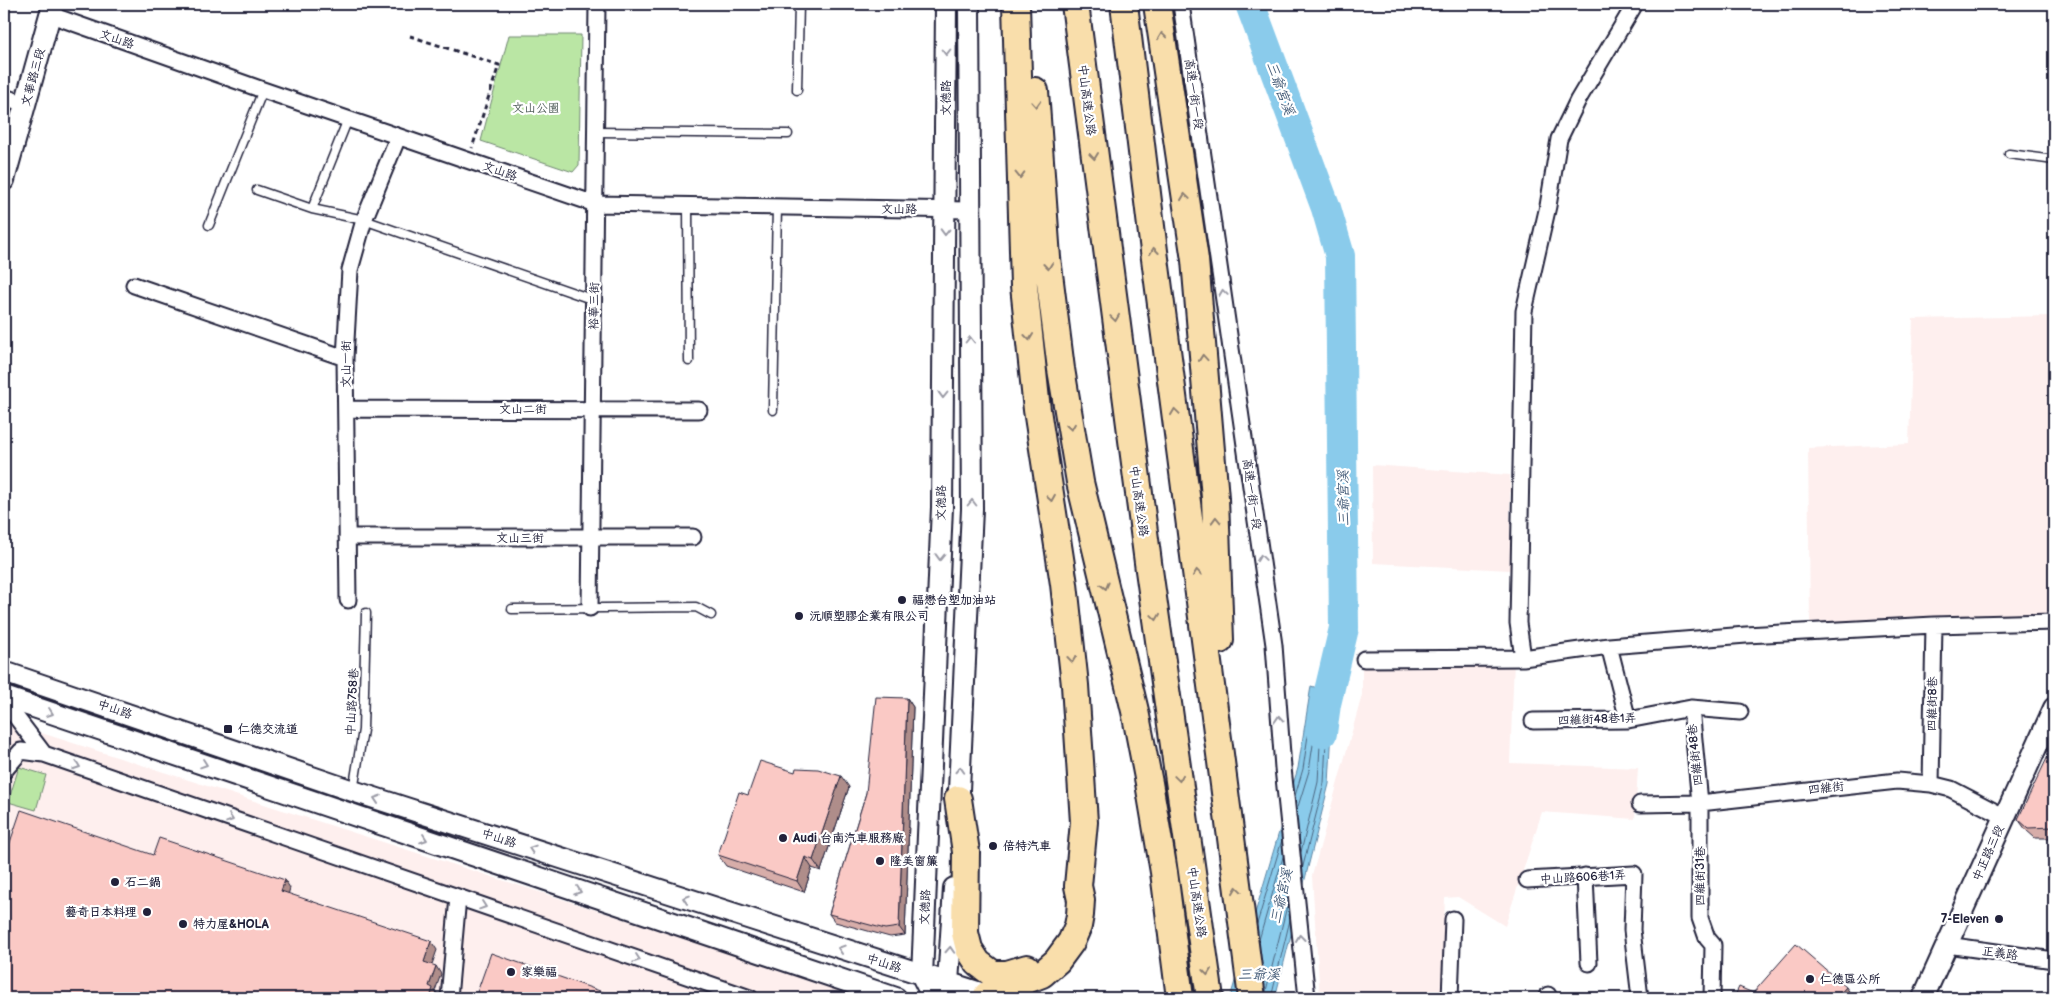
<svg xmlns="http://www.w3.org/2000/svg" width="2058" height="1002" font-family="'Balsamiq Sans','LXGW WenKai TC',sans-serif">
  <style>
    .built { fill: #feefee }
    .green { fill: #bae6a4; stroke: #6e8470 }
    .water { fill: #8acbeb; stroke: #6087a5 }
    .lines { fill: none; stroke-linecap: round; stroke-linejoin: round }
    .shore { stroke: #4c6681; stroke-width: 1 }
    .river { stroke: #8acbeb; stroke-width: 30 }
    .lane-casing { stroke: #22223b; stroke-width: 11 }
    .street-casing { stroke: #22223b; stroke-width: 19 }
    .secondary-casing { stroke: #22223b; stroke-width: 24 }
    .highway-casing { stroke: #22223b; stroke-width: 30 }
    .path { stroke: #22223b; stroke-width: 3; stroke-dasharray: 5 4; stroke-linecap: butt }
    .lane { stroke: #fff; stroke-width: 8 }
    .street { stroke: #fff; stroke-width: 15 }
    .secondary { stroke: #fff; stroke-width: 20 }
    .highway { stroke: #f9deab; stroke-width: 26 }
    .wall { fill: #d7ada9; stroke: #22223b }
    .shaded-wall { fill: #af8d8a; stroke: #22223b }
    .building { fill: #fac9c5; stroke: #22223b }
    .oneway { stroke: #8e8073 }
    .oneway2 { stroke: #9c9ca7 }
    .poi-dot { fill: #22223b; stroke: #fff; stroke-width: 2 }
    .labels { text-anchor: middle; stroke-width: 4.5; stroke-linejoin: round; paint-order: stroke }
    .street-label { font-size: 12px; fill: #22223b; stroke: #fff }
    .park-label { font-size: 12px; fill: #505d5a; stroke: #fff }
    .poi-label { font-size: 12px; font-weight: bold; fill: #22223b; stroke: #fff; text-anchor: start }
    .water-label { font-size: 14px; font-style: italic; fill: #465d79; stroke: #fff }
  </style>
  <rect width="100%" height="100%" fill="#fff"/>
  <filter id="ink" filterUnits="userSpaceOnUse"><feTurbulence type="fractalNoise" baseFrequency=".02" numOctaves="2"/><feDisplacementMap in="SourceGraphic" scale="10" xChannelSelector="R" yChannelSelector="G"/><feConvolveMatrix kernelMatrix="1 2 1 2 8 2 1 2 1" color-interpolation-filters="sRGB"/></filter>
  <g filter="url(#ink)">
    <path class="built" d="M 2054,316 L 2054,614 L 1878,623 L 1810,622 L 1808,448 L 1909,444 L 1913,319 Z
      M 1372,465 L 1510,475 L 1510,570 L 1373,563 Z
      M 1362,661 L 1514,661 L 1510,763 L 1638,768 L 1635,819 L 1542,812 L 1505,926 L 1458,897 L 1445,898 L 1441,998 L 1320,998 L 1312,876 L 1362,695 Z
      M 4,721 L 871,998 L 4,998 Z"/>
    <path class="green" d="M 509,35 L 581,35 L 579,165 L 573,172 L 481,141 Z
      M 19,767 L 46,775 L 36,810 L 8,802 Z"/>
    <path class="water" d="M 1311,686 L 1334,693 L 1329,784 L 1275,998 L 1230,998 L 1298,768 Z"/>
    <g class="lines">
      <path class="shore" d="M 1295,796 L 1303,769 L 1314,695 L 1317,694 L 1328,699 L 1324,783 L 1302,870
        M 1296,813 L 1309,771 L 1316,725 L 1319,724 L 1321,726 L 1318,782 L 1301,852
        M 1257,924 L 1282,840
        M 1259,940 L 1283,857
        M 1266,991 L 1288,902
        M 1271,998 L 1290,920"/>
      <path class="river" d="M 1250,4 L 1326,208 L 1340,256 L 1344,628 L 1326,704 L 1322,733"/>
      <g class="lane-casing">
        <path id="lane" d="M 797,90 L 799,4
          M 596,132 L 788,134
          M 2009,154 L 2054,160
          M 257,190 L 312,209 L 364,220 L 594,300
          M 688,205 L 689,361
          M 312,209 L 348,119
          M 209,225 L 263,90
          M 773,410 L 777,206
          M 512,609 L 696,607 L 711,615
          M 353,791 L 363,730 L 366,613"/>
      </g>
      <g class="street-casing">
        <path id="street" d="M 1181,4 L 1274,645 L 1283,768 L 1307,998
          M 51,15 L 263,90 L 595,204 L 969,210
          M 4,97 L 26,104
          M 134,285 L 345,358
          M 347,409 L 699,410
          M 347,537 L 693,537
          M 348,600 L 345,358 L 350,270 L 364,220 L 398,137
          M 590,608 L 597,4
          M 1609,646 L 1628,720
          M 1523,658 L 1518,623 L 1524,311 L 1548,206 L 1559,139 L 1578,100 L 1635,4
          M 1364,659 L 1523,658 L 1609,646 L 1746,635 L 1934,625 L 2054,622
          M 4,701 L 44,754 L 750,998
          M 1691,708 L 1700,803 L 1700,918 L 1707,938 L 1713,945 L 1712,998
          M 1533,721 L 1628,720 L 1691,708 L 1740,712
          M 4,771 L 21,751 L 44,754
          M 1931,784 L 1934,625
          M 1640,804 L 1700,803 L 1897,781 L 1931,784 L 1951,789 L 2005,817
          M 1585,876 L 1589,963
          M 1527,880 L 1634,874 L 1632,930 L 1640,998
          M 1947,945 L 2054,960
          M 449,998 L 458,897
          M 1450,998 L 1453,919
          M 1548,998 L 1548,995"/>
      </g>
      <g class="secondary-casing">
        <path id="secondary" d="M 4,180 L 53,4
          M 4,672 L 353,791 L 996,998
          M 4,697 L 896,998
          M 958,812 L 972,509 L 969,4
          M 946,994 L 948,983 L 954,888
          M 933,998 L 922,976 L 942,507 L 946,4
          M 1923,998 L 2054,708"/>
      </g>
      <g class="highway-casing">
        <path id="highway" d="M 1075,4 L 1149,570 L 1210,998
          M 1124,4 L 1154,251 L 1252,998
          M 1157,4 L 1195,260 L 1215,498 L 1220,640
          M 1035,91 L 1047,258 L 1061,369 L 1080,482 L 1135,711 L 1149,783 L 1164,872 L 1180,998
          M 958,799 L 966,852 L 965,933 L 969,949 L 978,963 L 993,974 L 1007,974 L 1027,968
          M 987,995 L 1042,974 L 1057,961 L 1071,942 L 1078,926 L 1080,915 L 1081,900 L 1078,886 L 1084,822 L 1075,685 L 1064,584 L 1037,410 L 1024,286 L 1016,4"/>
      </g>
      <path class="path" d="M 410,36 L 499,65 L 472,148"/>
      <use href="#lane" class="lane"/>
      <use href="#street" class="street"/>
      <use href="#secondary" class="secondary"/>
      <use href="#highway" class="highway"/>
    </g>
    <path class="wall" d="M 907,698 L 913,707 L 905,935 L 890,937 L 835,922 L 829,914 L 866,793 Z
      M 2054,753 L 2054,838 L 2035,838 L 2026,830 L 2018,819 Z
      M 795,772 L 849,787 L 821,871 L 812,868 L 804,892 L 726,866 L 718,855 L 748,795 Z"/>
    <path class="shaded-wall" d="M 907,698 L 913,707 L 905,935 L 899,927 Z
      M 841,776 L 849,787 L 821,871 L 813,860 Z
      M 805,857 L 812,868 L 804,892 L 797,881 Z
      M 285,880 L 290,888 L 287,899 L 281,891 Z
      M 431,941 L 437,950 L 430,970 L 424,962 Z
      M 436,966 L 441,974 L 435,991 L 439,996 L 438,998 L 430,998 L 429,986 Z
      M 1846,987 L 1854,998 L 1836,998 Z"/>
    <path class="building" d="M 876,697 L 907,698 L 899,927 L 885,929 L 829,914 L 866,793 Z
      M 2050,752 L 2054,753 L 2054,827 L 2028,828 L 2018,819 Z
      M 760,761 L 795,772 L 796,768 L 818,769 L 841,776 L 813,860 L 805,857 L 797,881 L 718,855 L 739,792 L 748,795 Z
      M 21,810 L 153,855 L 159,838 L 285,880 L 281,891 L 431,941 L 424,962 L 436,966 L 429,986 L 433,988 L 430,998 L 4,998 L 4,860 Z
      M 1796,944 L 1846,987 L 1836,998 L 1734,998 L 1739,987 L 1753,993 Z
      M 491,953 L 620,998 L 475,998 Z"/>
    <defs><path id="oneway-chevron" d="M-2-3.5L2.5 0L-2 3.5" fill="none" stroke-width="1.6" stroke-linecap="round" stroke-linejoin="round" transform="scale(1.25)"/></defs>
    <g class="oneway">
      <use href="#oneway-chevron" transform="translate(1162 36) rotate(-98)"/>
      <use href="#oneway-chevron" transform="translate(1036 104) rotate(86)"/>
      <use href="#oneway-chevron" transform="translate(1094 156) rotate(83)"/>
      <use href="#oneway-chevron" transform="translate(1020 175) rotate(89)"/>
      <use href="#oneway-chevron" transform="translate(1185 197) rotate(-98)"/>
      <use href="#oneway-chevron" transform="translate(1154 251) rotate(-97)"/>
      <use href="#oneway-chevron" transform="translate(1048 266) rotate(84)"/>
      <use href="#oneway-chevron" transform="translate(1115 318) rotate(82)"/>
      <use href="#oneway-chevron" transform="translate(1029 337) rotate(84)"/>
      <use href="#oneway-chevron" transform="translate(1203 358) rotate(-95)"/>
      <use href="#oneway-chevron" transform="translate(1175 412) rotate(-98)"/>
      <use href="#oneway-chevron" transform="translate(1071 427) rotate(81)"/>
      <use href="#oneway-chevron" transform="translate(1051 498) rotate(81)"/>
      <use href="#oneway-chevron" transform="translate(1216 520) rotate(-92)"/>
      <use href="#oneway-chevron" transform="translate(1197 573) rotate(-97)"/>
      <use href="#oneway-chevron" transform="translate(1105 586) rotate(76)"/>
      <use href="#oneway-chevron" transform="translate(1156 617) rotate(82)"/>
      <use href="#oneway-chevron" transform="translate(1072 659) rotate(84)"/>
      <use href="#oneway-chevron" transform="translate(1179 778) rotate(82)"/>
      <use href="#oneway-chevron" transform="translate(1237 890) rotate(-98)"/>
      <use href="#oneway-chevron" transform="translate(1207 972) rotate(83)"/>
    </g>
    <g class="oneway2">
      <use href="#oneway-chevron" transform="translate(946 52) rotate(90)"/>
      <use href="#oneway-chevron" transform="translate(945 232) rotate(91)"/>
      <use href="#oneway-chevron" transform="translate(1223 293) rotate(-98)"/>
      <use href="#oneway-chevron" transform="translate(970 340) rotate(-90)"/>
      <use href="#oneway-chevron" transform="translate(943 395) rotate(91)"/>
      <use href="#oneway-chevron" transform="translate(972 503) rotate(-90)"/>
      <use href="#oneway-chevron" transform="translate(940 557) rotate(92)"/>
      <use href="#oneway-chevron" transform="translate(1261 558) rotate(-98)"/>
      <use href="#oneway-chevron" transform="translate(50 713) rotate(19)"/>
      <use href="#oneway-chevron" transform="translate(1279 719) rotate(-94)"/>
      <use href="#oneway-chevron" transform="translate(204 764) rotate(19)"/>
      <use href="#oneway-chevron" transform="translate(77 766) rotate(20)"/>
      <use href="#oneway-chevron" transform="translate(960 770) rotate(-87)"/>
      <use href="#oneway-chevron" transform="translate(377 799) rotate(-162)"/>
      <use href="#oneway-chevron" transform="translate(230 819) rotate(19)"/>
      <use href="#oneway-chevron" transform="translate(424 839) rotate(19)"/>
      <use href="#oneway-chevron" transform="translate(532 849) rotate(-162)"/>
      <use href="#oneway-chevron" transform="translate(578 891) rotate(19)"/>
      <use href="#oneway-chevron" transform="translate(686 899) rotate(-162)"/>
      <use href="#oneway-chevron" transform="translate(483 906) rotate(19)"/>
      <use href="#oneway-chevron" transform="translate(1300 938) rotate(-96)"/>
      <use href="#oneway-chevron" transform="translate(841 949) rotate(-162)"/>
      <use href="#oneway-chevron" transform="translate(950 950) rotate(-87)"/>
      <use href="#oneway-chevron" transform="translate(637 959) rotate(19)"/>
    </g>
  </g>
  <g class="poi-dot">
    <circle cx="902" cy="600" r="5"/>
    <circle cx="799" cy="616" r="5"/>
    <rect x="223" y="724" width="10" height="10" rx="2.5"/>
    <circle cx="783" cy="838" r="5"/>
    <circle cx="993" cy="846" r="5"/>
    <circle cx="880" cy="861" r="5"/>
    <circle cx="115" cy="882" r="5"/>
    <circle cx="147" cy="912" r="5"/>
    <circle cx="1999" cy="919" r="5"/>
    <circle cx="183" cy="924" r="5"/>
    <circle cx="511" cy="972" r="5"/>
    <circle cx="1810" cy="979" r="5"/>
  </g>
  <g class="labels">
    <g class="street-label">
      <text transform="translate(117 39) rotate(19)" y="4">文山路</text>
      <text transform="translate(33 77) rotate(-75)" y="4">文華路三段</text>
      <text transform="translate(1194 94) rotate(82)" y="4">高速一街一段</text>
      <text transform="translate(946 98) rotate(-90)" y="4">文德路</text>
      <text transform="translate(1087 100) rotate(83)" y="4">中山高速公路</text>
      <text transform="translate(500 171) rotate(19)" y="4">文山路</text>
      <text transform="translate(899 209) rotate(1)" y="4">文山路</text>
      <text transform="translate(594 306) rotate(-89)" y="4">裕華三街</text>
      <text transform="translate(346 364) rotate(-90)" y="4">文山一街</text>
      <text x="523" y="413">文山二街</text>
      <text transform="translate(1252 494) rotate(82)" y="4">高速一街一段</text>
      <text transform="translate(1139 501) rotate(82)" y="4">中山高速公路</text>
      <text transform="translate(941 503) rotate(-89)" y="4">文德路</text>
      <text x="520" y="542">文山三街</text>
      <text transform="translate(352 702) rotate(-87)" y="4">中山路758巷</text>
      <text transform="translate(1932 704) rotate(-89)" y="4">四維街8巷</text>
      <text transform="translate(115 709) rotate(19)" y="4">中山路</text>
      <text transform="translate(1597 719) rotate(-2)" y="4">四維街48巷1弄</text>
      <text transform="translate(1695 755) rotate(-96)" y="4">四維街48巷</text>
      <text transform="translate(1826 788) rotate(-6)" y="4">四維街</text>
      <text transform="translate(499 838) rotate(18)" y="4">中山路</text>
      <text transform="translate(1988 853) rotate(-66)" y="4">中正路三段</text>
      <text transform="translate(1700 876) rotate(-90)" y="4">四維街31巷</text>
      <text transform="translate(1583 877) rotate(-3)" y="4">中山路606巷1弄</text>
      <text transform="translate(1197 902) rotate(82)" y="4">中山高速公路</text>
      <text transform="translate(925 907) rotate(-88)" y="4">文德路</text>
      <text transform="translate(2000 953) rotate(8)" y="4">正義路</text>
      <text transform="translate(884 963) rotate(18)" y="4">中山路</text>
    </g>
    <g class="park-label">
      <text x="536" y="112">文山公園</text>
    </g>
    <g class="poi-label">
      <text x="912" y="604">福懋台塑加油站</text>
      <text x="809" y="620">沅順塑膠企業有限公司</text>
      <text x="238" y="733">仁德交流道</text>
      <text x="793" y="842">Audi 台南汽車服務廠</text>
      <text x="1003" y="850">倍特汽車</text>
      <text x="890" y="865">隆美窗簾</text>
      <text x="125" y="886">石二鍋</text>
      <text x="137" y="916" text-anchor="end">藝奇日本料理</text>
      <text x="1989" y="923" text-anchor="end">7-Eleven</text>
      <text x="193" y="928">特力屋&amp;HOLA</text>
      <text x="521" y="976">家樂福</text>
      <text x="1820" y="983">仁德區公所</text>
    </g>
    <g class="water-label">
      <text transform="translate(1281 88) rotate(70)" y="5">三爺宮溪</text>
      <text transform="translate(1343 498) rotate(-91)" y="5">三爺宮溪</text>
      <text transform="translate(1281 896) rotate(-77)" y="5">三爺宮溪</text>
      <text x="1259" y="979">三爺溪</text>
    </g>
  </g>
  <rect width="2058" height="1002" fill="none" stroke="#fff" stroke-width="20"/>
  <rect x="10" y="10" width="2038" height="982" fill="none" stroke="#22223b" stroke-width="2" filter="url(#ink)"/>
</svg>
